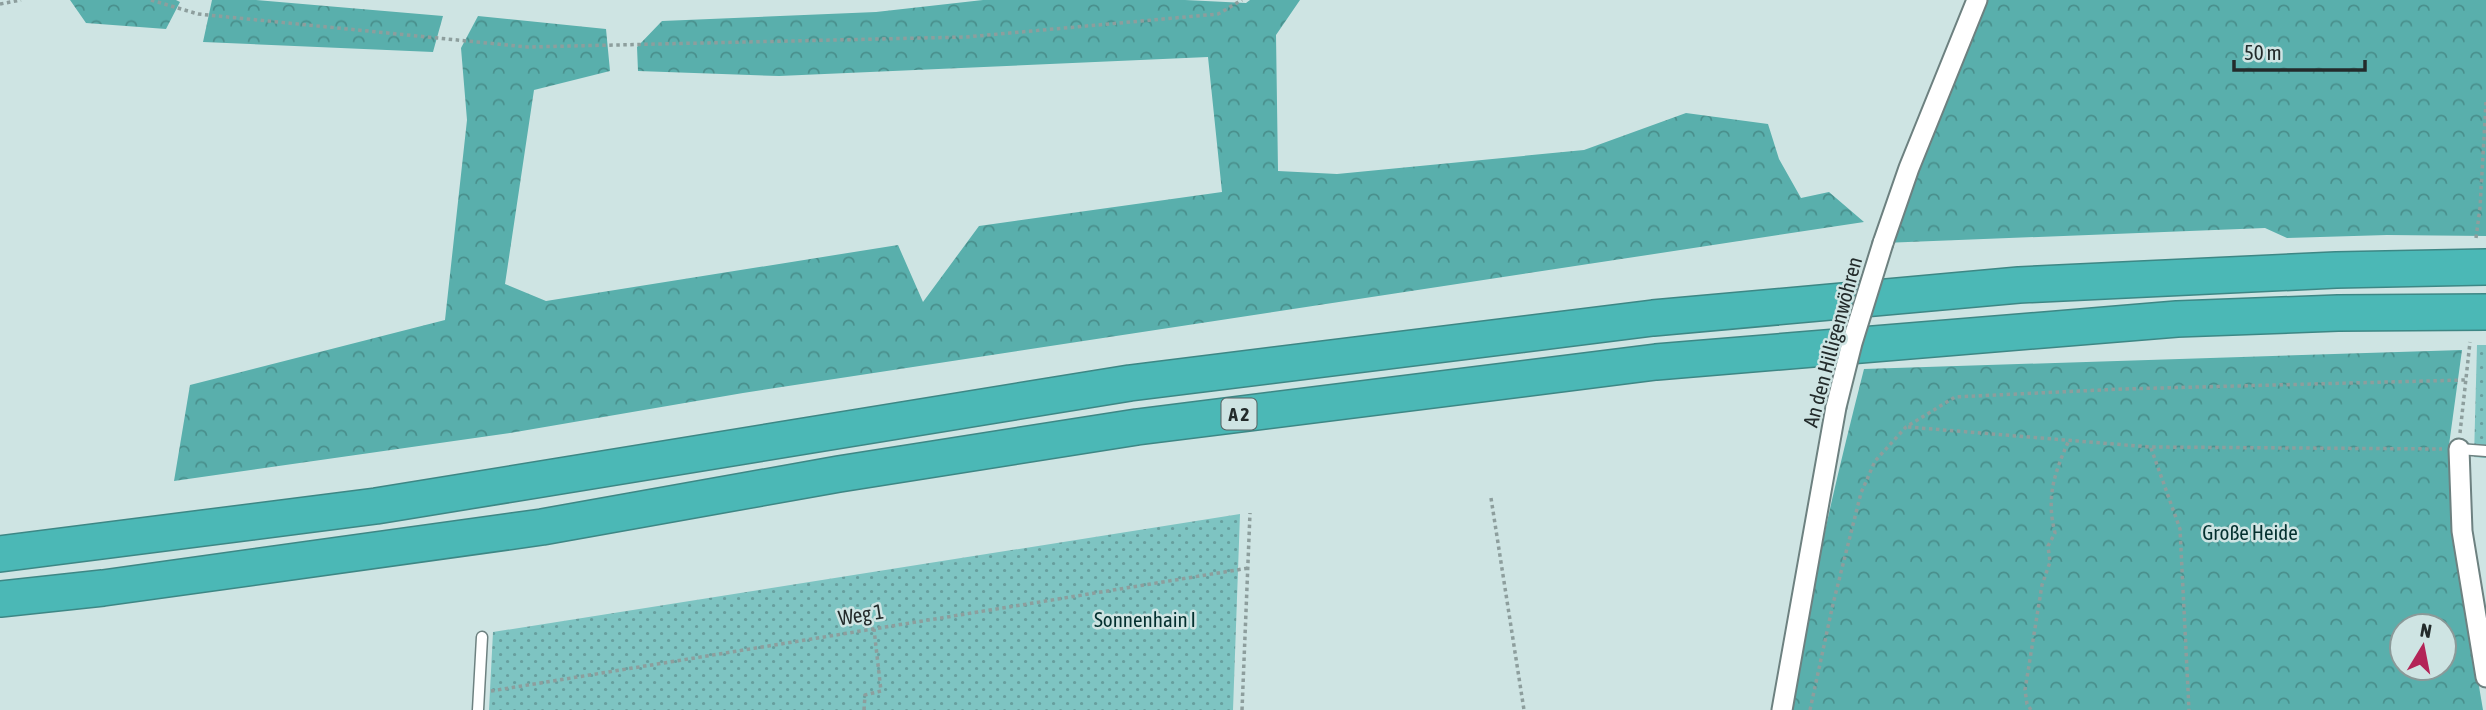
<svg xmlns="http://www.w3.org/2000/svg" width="2486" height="710" font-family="'Asap Condensed',sans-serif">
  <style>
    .forest { fill: url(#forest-crowns); fill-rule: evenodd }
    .garden { fill: url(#garden-dots) }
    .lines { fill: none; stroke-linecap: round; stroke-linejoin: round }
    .lane-casing { stroke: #6d8180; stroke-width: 13 }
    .street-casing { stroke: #6d8180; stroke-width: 23 }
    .highway-casing { stroke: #3d8785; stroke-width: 38 }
    .path { stroke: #8d9e9d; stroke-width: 3.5; stroke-dasharray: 3.5 3.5; stroke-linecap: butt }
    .lane { stroke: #fff; stroke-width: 10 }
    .street { stroke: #fff; stroke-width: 19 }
    .highway { stroke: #4bb8b6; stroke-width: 35 }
    .street-bridge-casing { stroke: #6d8180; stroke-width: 23; stroke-linecap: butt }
    .street-bridge { stroke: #fff; stroke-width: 19 }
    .labels { text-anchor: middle; stroke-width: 5; stroke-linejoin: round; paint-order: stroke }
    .shield { fill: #cee4e3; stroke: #566262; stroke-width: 2 }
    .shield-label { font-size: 19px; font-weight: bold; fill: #232b2b }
    .street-label { font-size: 21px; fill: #232b2b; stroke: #cee4e3 }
    .park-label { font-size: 21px; fill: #04302f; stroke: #cee4e3 }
  </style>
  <defs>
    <pattern id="forest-crowns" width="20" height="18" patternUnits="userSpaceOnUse" patternTransform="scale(1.75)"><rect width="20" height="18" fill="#59afac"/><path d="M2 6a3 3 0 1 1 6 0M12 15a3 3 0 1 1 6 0" fill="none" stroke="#498f8c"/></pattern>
    <pattern id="garden-dots" width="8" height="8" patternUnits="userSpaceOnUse" patternTransform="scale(1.75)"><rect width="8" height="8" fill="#7ec4c2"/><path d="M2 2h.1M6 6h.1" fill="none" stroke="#679f9e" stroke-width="1.8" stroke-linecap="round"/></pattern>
  </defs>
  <rect width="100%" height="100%" fill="#cee4e3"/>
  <path class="forest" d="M 70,0 L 176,0 L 180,2 L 166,29 L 86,23 Z
    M 212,0 L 256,0 L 443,16 L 433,52 L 203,42 Z
    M 983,0 L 1185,0 L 1246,3 L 1250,0 L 1300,0 L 1276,35 L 1278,171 L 1337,174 L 1584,150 L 1686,113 L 1768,124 L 1779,159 L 1801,198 L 1829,192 L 1864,222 L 743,393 L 510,433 L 174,481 L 190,385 L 445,320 L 467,120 L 461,48 L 478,16 L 606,29 L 610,71 L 534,90 L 505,284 L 546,301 L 898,245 L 923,302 L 979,226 L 1222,192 L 1208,57 L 779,76 L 638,71 L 637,47 L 662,21 L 876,12 Z
    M 1977,0 L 2486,0 L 2486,236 L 2387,235 L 2287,238 L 2265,228 L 1883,243 Z
    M 2462,350 L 2449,445 L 2460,573 L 2483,710 L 1789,710 C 1809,596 1835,482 1864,369 ZM 2402,626 L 2444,626 L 2444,668 L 2402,668 Z"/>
  <path class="garden" d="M 2477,345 L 2486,345 L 2486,458 L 2474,457 Z
    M 1240,514 L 1233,710 L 489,710 L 493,632 Z"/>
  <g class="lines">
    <g class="lane-casing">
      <path id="lane" d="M 2459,449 L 2486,451
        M 478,710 L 482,637"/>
    </g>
    <g class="street-casing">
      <path id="street" d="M 1883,243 L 1909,168 L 1977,0
        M 2459,449 L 2462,531 L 2486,677
        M 1782,710 L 1836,407"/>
    </g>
    <g class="highway-casing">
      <path id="highway" d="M 0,554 L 376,506 L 1130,383 L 1653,318 L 2019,285 L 2336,270 L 2486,267
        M 0,599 L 103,588 L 542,527 L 839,474 L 1137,427 L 1656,362 L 2177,319 L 2338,313 L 2486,312"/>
    </g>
    <path class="path" d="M 151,0 L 198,14 L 527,47 L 966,37 L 1218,14 L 1242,0
      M 0,4 L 21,0
      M 2476,238 L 2480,208 L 2486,102
      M 1908,427 L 2150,447 L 2442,449
      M 2460,433 L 2470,342
      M 2151,448 L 2180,529 L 2189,710
      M 1491,498 L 1524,710
      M 491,691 L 1249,568
      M 864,710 L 865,695 L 881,691 L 874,629
      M 1242,710 L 1250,513
      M 1810,710 L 1833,604 L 1861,493 L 1875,461 L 1906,427 L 1955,397 L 2122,389 L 2465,380
      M 2031,710 L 2027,704 L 2025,690 L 2042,585 L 2050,562 L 2048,546 L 2055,533 C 2046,497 2054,474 2069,440"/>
    <use href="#lane" class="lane"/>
    <use href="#street" class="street"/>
    <use href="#highway" class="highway"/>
    <g class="street-bridge-casing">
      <path id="street-bridge" d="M 1836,407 L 1852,343 L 1883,243"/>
    </g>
    <use href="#street-bridge" class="street-bridge"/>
  </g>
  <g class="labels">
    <rect class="shield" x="1221.5" y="398.5" width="35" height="31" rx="5"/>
    <g class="shield-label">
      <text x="1239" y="421">A 2</text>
    </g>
    <g class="street-label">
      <text transform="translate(1833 342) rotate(-75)" y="7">An den Hilligenwöhren</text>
      <text transform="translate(861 615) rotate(-9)" y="7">Weg 1</text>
    </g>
    <g class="park-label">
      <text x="2250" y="540">Große Heide</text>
      <text x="1145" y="627">Sonnenhain I</text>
    </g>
  </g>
  <g transform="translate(2423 647) rotate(10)"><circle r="33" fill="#cee4e3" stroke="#8a9a99" stroke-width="2"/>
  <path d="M0-5L12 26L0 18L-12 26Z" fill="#b32457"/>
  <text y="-10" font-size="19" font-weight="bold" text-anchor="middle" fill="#232b2b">N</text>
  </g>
  <path d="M2234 60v10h131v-10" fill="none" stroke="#232b2b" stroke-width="3.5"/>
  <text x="2244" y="60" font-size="21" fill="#232b2b" stroke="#cee4e3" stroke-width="5" paint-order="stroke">50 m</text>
</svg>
